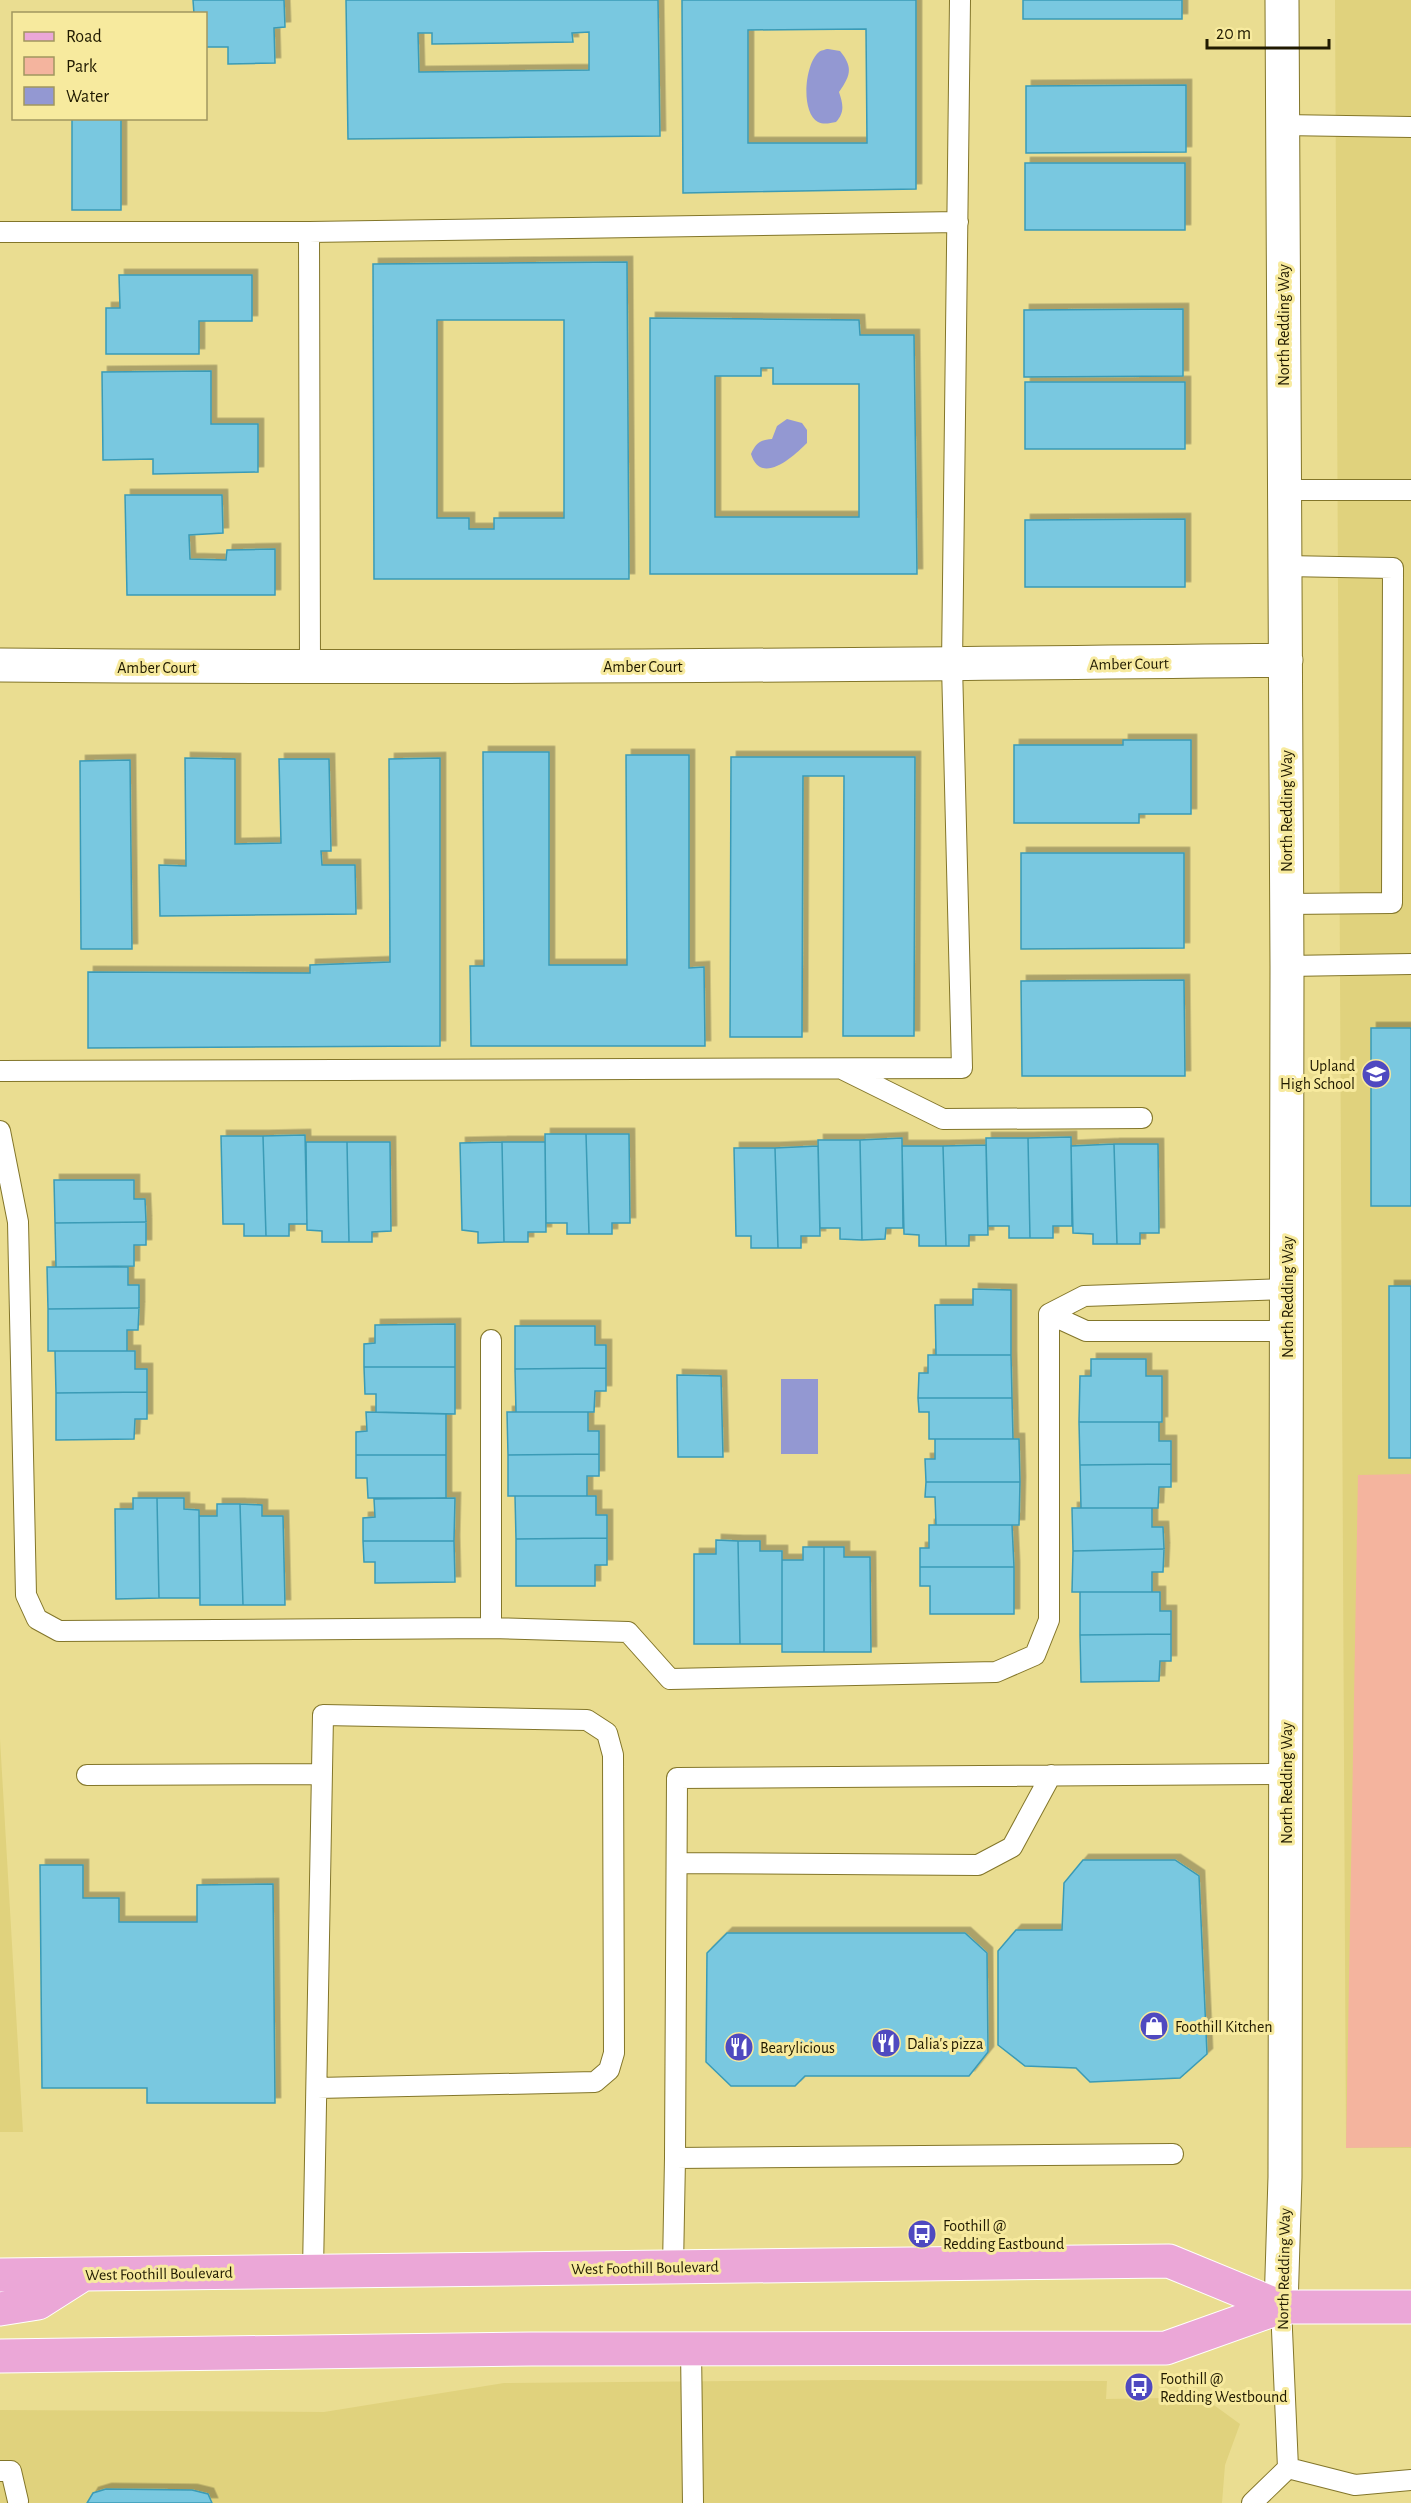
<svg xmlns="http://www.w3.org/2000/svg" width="1411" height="2503" font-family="'Alegreya Sans',sans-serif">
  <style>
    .built { fill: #e0d27d }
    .green { fill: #f4b49e }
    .water { fill: #9398d2 }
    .building { fill: #79c8e0; stroke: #3a9bb6; stroke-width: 1.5; fill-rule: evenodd; filter: url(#shadow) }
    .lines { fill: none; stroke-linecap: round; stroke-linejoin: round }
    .service-casing { stroke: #83762a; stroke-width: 22 }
    .minor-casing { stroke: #83762a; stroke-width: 35 }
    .primary-casing { stroke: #fff; stroke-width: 35 }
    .service { stroke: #fff; stroke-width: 20 }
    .minor { stroke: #fff; stroke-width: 33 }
    .primary { stroke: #eba7d7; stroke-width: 33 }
    .labels { text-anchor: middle; stroke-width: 6; stroke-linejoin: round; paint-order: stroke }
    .street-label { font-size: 16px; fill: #201a00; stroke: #f7ea9e }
    .poi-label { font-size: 16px; fill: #201a00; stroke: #f7ea9e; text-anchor: start }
  </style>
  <defs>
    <filter id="shadow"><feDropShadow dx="5.5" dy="-5.5" stdDeviation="0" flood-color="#0004"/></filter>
  </defs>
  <rect width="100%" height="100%" fill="#eadd91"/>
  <path class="built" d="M 1335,0 L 1411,0 L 1411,2148 L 1346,2148 Z
    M 0,1739 L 23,2132 L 0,2132 Z
    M 848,2380 L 1107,2381 L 1106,2399 L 1164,2398 L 1178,2390 L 1196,2392 L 1240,2424 L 1225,2465 L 1222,2503 L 0,2503 L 0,2410 L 324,2412 L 504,2383 Z"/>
  <path class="green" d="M 1411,1474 L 1411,2147 L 1346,2148 L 1358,1475 Z"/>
  <path class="water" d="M 828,49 L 840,51 C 853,67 851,75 839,92 C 843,104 845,112 836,122 C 830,123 824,125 818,122 C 800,112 805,63 819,52 C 820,51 826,49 828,49 Z
    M 787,419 L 802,423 L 807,430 L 807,443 C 793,457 761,486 751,454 C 756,443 760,440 772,439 L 777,426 Z
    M 781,1379 L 818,1379 L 818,1454 L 781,1454 Z"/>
  <path class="building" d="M 193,0 L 284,0 L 285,27 L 274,28 L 275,63 L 228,64 L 228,47 L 206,47 L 206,14 L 194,14 Z
    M 346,0 L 658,0 L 660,136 L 348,139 ZM 589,32 L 589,70 L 419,72 L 418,33 L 432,33 L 432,44 L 573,42 L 572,33 Z
    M 682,0 L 916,0 L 916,189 L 683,193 ZM 866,29 L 867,143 L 748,143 L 748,30 Z
    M 1023,0 L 1182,0 L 1182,19 L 1023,19 Z
    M 1186,85 L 1186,152 L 1026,153 L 1026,86 Z
    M 72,118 L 121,118 L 121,210 L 72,210 Z
    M 1025,163 L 1185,163 L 1185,230 L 1025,230 Z
    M 627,262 L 629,579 L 374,579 L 373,264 ZM 437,320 L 564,320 L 564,518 L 494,518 L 494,529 L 469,529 L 469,518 L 437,518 Z
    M 119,275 L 252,275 L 252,321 L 199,321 L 199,354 L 106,354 L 106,308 L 120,308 Z
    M 1183,309 L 1183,376 L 1024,377 L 1024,310 Z
    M 650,318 L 859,320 L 860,335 L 914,335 L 917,574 L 650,574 ZM 761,368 L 773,368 L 773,384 L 859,384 L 859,517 L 715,517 L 715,376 L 761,376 Z
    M 211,371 L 211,424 L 258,424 L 258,472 L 153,474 L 153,459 L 103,460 L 102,372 Z
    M 1025,382 L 1185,382 L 1185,449 L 1025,449 Z
    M 125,495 L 222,495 L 223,533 L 189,535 L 190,559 L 226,560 L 227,550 L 275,549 L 275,595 L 127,595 Z
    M 1185,519 L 1185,587 L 1025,587 L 1025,520 Z
    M 1123,740 L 1191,740 L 1191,814 L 1139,814 L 1139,823 L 1014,823 L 1014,745 L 1123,745 Z
    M 483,752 L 549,752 L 549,965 L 627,965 L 626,755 L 689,755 L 689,968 L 704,967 L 705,1046 L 471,1046 L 470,966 L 484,966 Z
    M 731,757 L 915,757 L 914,1036 L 843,1036 L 844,776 L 803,776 L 802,1037 L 730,1037 Z
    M 185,758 L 235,759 L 235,844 L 281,843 L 279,759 L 329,759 L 331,851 L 321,851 L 322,865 L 355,865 L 356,914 L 160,916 L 159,865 L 186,866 Z
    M 440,758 L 440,1046 L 88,1048 L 88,972 L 310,973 L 310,965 L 390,962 L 389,759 Z
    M 130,760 L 132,949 L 81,949 L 80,761 Z
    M 1021,853 L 1184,853 L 1184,948 L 1021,949 Z
    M 1184,980 L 1185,1076 L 1022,1076 L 1021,981 Z
    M 1371,1028 L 1411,1028 L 1411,1206 L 1371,1206 Z
    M 545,1134 L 586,1134 L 589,1234 L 567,1234 L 567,1223 L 546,1223 Z
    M 586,1134 L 629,1134 L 630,1223 L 612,1223 L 612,1234 L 589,1234 Z
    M 305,1135 L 307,1224 L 289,1224 L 289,1236 L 266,1236 L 263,1136 Z
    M 221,1136 L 263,1136 L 266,1236 L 244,1236 L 244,1224 L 223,1224 Z
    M 1071,1137 L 1072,1226 L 1053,1226 L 1053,1238 L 1030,1238 L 1028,1138 Z
    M 902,1138 L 903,1228 L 886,1228 L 885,1239 L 862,1240 L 860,1140 Z
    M 986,1138 L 1028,1138 L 1030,1238 L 1009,1238 L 1009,1226 L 988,1226 Z
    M 818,1140 L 860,1140 L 862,1240 L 840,1239 L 840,1228 L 820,1228 Z
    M 306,1142 L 347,1142 L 349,1242 L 322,1242 L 322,1231 L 307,1230 Z
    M 347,1142 L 390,1142 L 391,1231 L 372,1232 L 372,1242 L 349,1242 Z
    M 502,1142 L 545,1142 L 546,1232 L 528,1232 L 528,1242 L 504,1242 Z
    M 502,1142 L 504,1242 L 478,1243 L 478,1232 L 462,1230 L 460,1143 Z
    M 1114,1144 L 1117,1244 L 1093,1244 L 1093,1234 L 1073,1233 L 1071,1146 Z
    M 1114,1144 L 1158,1144 L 1159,1233 L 1140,1233 L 1140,1244 L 1117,1244 Z
    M 986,1145 L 988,1235 L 969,1235 L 969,1246 L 946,1246 L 943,1146 Z
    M 818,1146 L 820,1236 L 801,1236 L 801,1248 L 778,1248 L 775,1148 Z
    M 902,1146 L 943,1146 L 946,1246 L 919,1246 L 919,1235 L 904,1234 Z
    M 734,1148 L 775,1148 L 778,1248 L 751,1248 L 751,1236 L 736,1236 Z
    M 54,1180 L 134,1180 L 134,1199 L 145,1199 L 146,1222 L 55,1223 Z
    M 146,1222 L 146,1245 L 134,1245 L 134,1266 L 56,1267 L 55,1223 Z
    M 47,1267 L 128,1267 L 128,1285 L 139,1285 L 139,1308 L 48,1309 Z
    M 1389,1286 L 1411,1286 L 1411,1458 L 1389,1458 Z
    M 973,1289 L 1011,1290 L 1011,1355 L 936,1355 L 935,1305 L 973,1305 Z
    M 139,1308 L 138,1330 L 127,1330 L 127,1351 L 48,1351 L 48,1309 Z
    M 455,1324 L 455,1367 L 364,1367 L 364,1344 L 375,1343 L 375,1325 Z
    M 515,1326 L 595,1326 L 595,1345 L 606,1345 L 606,1368 L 515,1369 Z
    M 55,1351 L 135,1351 L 135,1369 L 147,1369 L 147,1392 L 56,1393 Z
    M 928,1355 L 1011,1355 L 1012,1398 L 918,1398 L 919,1373 L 928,1373 Z
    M 1091,1359 L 1146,1359 L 1146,1376 L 1162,1376 L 1162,1422 L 1079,1422 L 1080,1376 L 1091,1376 Z
    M 364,1367 L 455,1367 L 455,1414 L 376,1412 L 376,1394 L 365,1394 Z
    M 606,1368 L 606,1391 L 595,1391 L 594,1412 L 516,1412 L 515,1369 Z
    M 677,1375 L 721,1376 L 723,1457 L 678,1457 Z
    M 147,1392 L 147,1419 L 135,1419 L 134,1439 L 56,1440 L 56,1393 Z
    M 918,1398 L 1012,1398 L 1013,1439 L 929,1439 L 929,1412 L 919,1412 Z
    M 366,1412 L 446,1414 L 446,1455 L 356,1455 L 356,1432 L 367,1431 Z
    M 507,1412 L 588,1412 L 588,1431 L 599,1431 L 599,1454 L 508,1455 Z
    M 1079,1422 L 1159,1422 L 1159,1441 L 1171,1441 L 1171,1464 L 1080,1465 Z
    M 935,1439 L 1019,1439 L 1020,1482 L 926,1482 L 925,1459 L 935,1459 Z
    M 599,1454 L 599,1476 L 587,1476 L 587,1496 L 508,1496 L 508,1455 Z
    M 356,1455 L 446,1455 L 446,1498 L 368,1498 L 367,1478 L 356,1478 Z
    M 1171,1464 L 1171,1487 L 1159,1487 L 1158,1508 L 1081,1508 L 1080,1465 Z
    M 926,1482 L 1020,1482 L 1019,1525 L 936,1525 L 935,1497 L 925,1497 Z
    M 515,1496 L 596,1496 L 596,1515 L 607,1515 L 607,1538 L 516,1539 Z
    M 133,1498 L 157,1498 L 159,1598 L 116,1599 L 115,1509 L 133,1509 Z
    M 157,1498 L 184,1498 L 184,1509 L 199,1510 L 200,1598 L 159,1598 Z
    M 455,1498 L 454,1541 L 363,1541 L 363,1518 L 375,1517 L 374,1499 Z
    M 217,1504 L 240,1504 L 243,1605 L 200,1605 L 199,1516 L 217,1516 Z
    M 240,1504 L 262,1505 L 262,1516 L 283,1516 L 285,1605 L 243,1605 Z
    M 1072,1508 L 1152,1508 L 1152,1527 L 1163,1527 L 1164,1549 L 1073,1551 Z
    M 929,1525 L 1012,1525 L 1014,1567 L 920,1567 L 920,1548 L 929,1548 Z
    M 607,1538 L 607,1565 L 595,1565 L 595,1586 L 516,1586 L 516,1539 Z
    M 716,1540 L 738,1541 L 740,1644 L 694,1644 L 694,1554 L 716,1554 Z
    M 363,1541 L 454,1541 L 455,1582 L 375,1583 L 375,1562 L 364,1562 Z
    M 738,1541 L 760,1541 L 760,1551 L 782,1551 L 782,1644 L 740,1644 Z
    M 803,1547 L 824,1547 L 824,1652 L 782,1652 L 782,1560 L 803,1560 Z
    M 824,1547 L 844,1547 L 844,1557 L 870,1557 L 871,1652 L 824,1652 Z
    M 1164,1549 L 1163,1572 L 1152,1572 L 1152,1592 L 1072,1592 L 1073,1551 Z
    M 920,1567 L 1014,1567 L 1014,1614 L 930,1614 L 930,1586 L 920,1586 Z
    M 1080,1592 L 1160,1592 L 1160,1611 L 1171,1611 L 1171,1634 L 1080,1635 Z
    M 1171,1634 L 1171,1661 L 1160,1661 L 1159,1681 L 1081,1682 L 1080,1635 Z
    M 1083,1860 L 1175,1860 L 1199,1876 L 1207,2054 L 1180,2078 L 1090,2082 L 1076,2068 L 1025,2066 L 998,2045 L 998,1951 L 1016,1930 L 1062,1930 L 1064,1883 Z
    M 40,1865 L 83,1865 L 83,1898 L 119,1898 L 119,1922 L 197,1922 L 197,1885 L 273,1884 L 275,2103 L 147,2103 L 147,2088 L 42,2088 Z
    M 727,1933 L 965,1933 L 987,1953 L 988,2052 L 969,2076 L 805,2076 L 795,2086 L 731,2086 L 706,2062 L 707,1953 Z
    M 106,2489 L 192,2490 L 208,2494 L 212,2503 L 87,2503 L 93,2493 Z"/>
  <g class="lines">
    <g class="service-casing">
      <path id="service" d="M 1282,125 L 1411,127
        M 0,232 L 309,232 L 958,222
        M 309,232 L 310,668
        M 1284,490 L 1411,490
        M 1285,566 L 1393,568 L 1392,903 L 1286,904
        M 1287,966 L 1411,964
        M 844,1070 L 943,1119 L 1142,1118
        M 0,1071 L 962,1068 L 952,665 L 960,0
        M 0,1131 L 18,1222 L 26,1595 L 37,1619 L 59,1631 L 491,1628 L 628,1632 L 670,1679 L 996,1672 L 1035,1655 L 1049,1620 L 1049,1314
        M 1286,1331 L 1086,1331 L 1049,1314 L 1084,1296 L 1287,1289
        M 491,1340 L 491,1628
        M 87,1775 L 322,1774
        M 677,1863 L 978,1865 L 1012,1847 L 1051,1775
        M 675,2158 L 1173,2154
        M 673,2267 L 675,2158 L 677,1778 L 1286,1774
        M 313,2271 L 323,1715 L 587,1720 L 607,1733 L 613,1755 L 614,2053 L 609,2070 L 595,2082 L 317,2088
        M 1281,2307 L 1288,2468 L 1355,2485 L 1411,2480
        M 691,2349 L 693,2503
        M 0,2471 L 11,2471 L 18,2501
        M 1252,2503 L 1288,2468"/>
    </g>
    <g class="minor-casing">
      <path id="minor" d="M 0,665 C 429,669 857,665 1286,660
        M 1281,2307 L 1285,2177 L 1287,966 L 1282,0"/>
    </g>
    <g class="primary-casing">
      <path id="primary" d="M 0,2275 L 1169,2261 L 1281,2307
        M 0,2309 L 38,2303 L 82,2275
        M 0,2356 L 531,2349 L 1166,2348 L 1281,2307 L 1411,2307"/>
    </g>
    <use href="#service" class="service"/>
    <use href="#minor" class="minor"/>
    <use href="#primary" class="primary"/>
  </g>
  <defs>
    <g id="school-disc" transform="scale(1.5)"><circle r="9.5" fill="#4f49c0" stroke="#f7ea9e"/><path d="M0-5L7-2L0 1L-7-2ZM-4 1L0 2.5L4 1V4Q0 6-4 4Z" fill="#fff"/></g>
    <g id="shop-disc" transform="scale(1.5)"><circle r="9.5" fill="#4f49c0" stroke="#f7ea9e"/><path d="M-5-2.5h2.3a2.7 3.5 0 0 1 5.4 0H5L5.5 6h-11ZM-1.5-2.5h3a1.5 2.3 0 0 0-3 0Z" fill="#fff"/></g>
    <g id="restaurant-disc" transform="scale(1.5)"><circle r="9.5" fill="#4f49c0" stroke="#f7ea9e"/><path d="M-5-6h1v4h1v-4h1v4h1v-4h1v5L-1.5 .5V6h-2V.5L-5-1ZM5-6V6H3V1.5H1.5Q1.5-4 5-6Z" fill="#fff"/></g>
    <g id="bus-disc" transform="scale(1.5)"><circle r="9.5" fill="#4f49c0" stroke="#f7ea9e"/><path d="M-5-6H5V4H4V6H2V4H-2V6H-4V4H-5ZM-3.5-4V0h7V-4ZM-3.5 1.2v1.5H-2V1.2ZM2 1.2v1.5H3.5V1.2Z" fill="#fff"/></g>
  </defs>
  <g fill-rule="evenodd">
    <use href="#school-disc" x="1376" y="1074"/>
    <use href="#shop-disc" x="1154" y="2026"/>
    <use href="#restaurant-disc" x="886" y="2043"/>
    <use href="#restaurant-disc" x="739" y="2047"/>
    <use href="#bus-disc" x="922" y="2234"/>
    <use href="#bus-disc" x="1139" y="2387"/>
  </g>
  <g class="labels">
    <g class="street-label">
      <text transform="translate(1283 325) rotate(-90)" y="6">North Redding Way</text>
      <text transform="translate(1129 663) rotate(-1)" y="6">Amber Court</text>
      <text x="643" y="672">Amber Court</text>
      <text x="157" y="673">Amber Court</text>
      <text transform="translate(1286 811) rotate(-90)" y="6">North Redding Way</text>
      <text transform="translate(1287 1297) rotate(-90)" y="6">North Redding Way</text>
      <text transform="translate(1286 1783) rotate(-90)" y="6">North Redding Way</text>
      <text transform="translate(645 2267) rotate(-1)" y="6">West Foothill Boulevard</text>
      <text transform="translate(1283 2269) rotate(-89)" y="6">North Redding Way</text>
      <text transform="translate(159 2273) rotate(-1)" y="6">West Foothill Boulevard</text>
    </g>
    <g class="poi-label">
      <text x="1355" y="1071" text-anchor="end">Upland<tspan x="1355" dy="18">High School</tspan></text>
      <text x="1175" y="2032">Foothill Kitchen</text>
      <text x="907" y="2049">Dalia's pizza</text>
      <text x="760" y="2053">Bearylicious</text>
      <text x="943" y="2231">Foothill @<tspan x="943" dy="18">Redding Eastbound</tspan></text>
      <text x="1160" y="2384">Foothill @<tspan x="1160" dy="18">Redding Westbound</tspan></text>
    </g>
  </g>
  <rect x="12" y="12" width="195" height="108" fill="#f7ea9e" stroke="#a1975f" stroke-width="1.5"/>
  <rect x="24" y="32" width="30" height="9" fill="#eba7d7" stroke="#a1975f" stroke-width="1.5"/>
  <text x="66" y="42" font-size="18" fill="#201a00">Road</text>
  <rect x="24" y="57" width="30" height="18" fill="#f4b49e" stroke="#a1975f" stroke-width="1.5"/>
  <text x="66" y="72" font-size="18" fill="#201a00">Park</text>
  <rect x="24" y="87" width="30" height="18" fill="#9398d2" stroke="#a1975f" stroke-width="1.5"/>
  <text x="66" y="102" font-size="18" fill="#201a00">Water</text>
  <path d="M1207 39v9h122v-9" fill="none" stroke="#201a00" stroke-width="3"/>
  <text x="1216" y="39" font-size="18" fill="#201a00" stroke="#f7ea9e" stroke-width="4.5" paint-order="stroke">20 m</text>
</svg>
